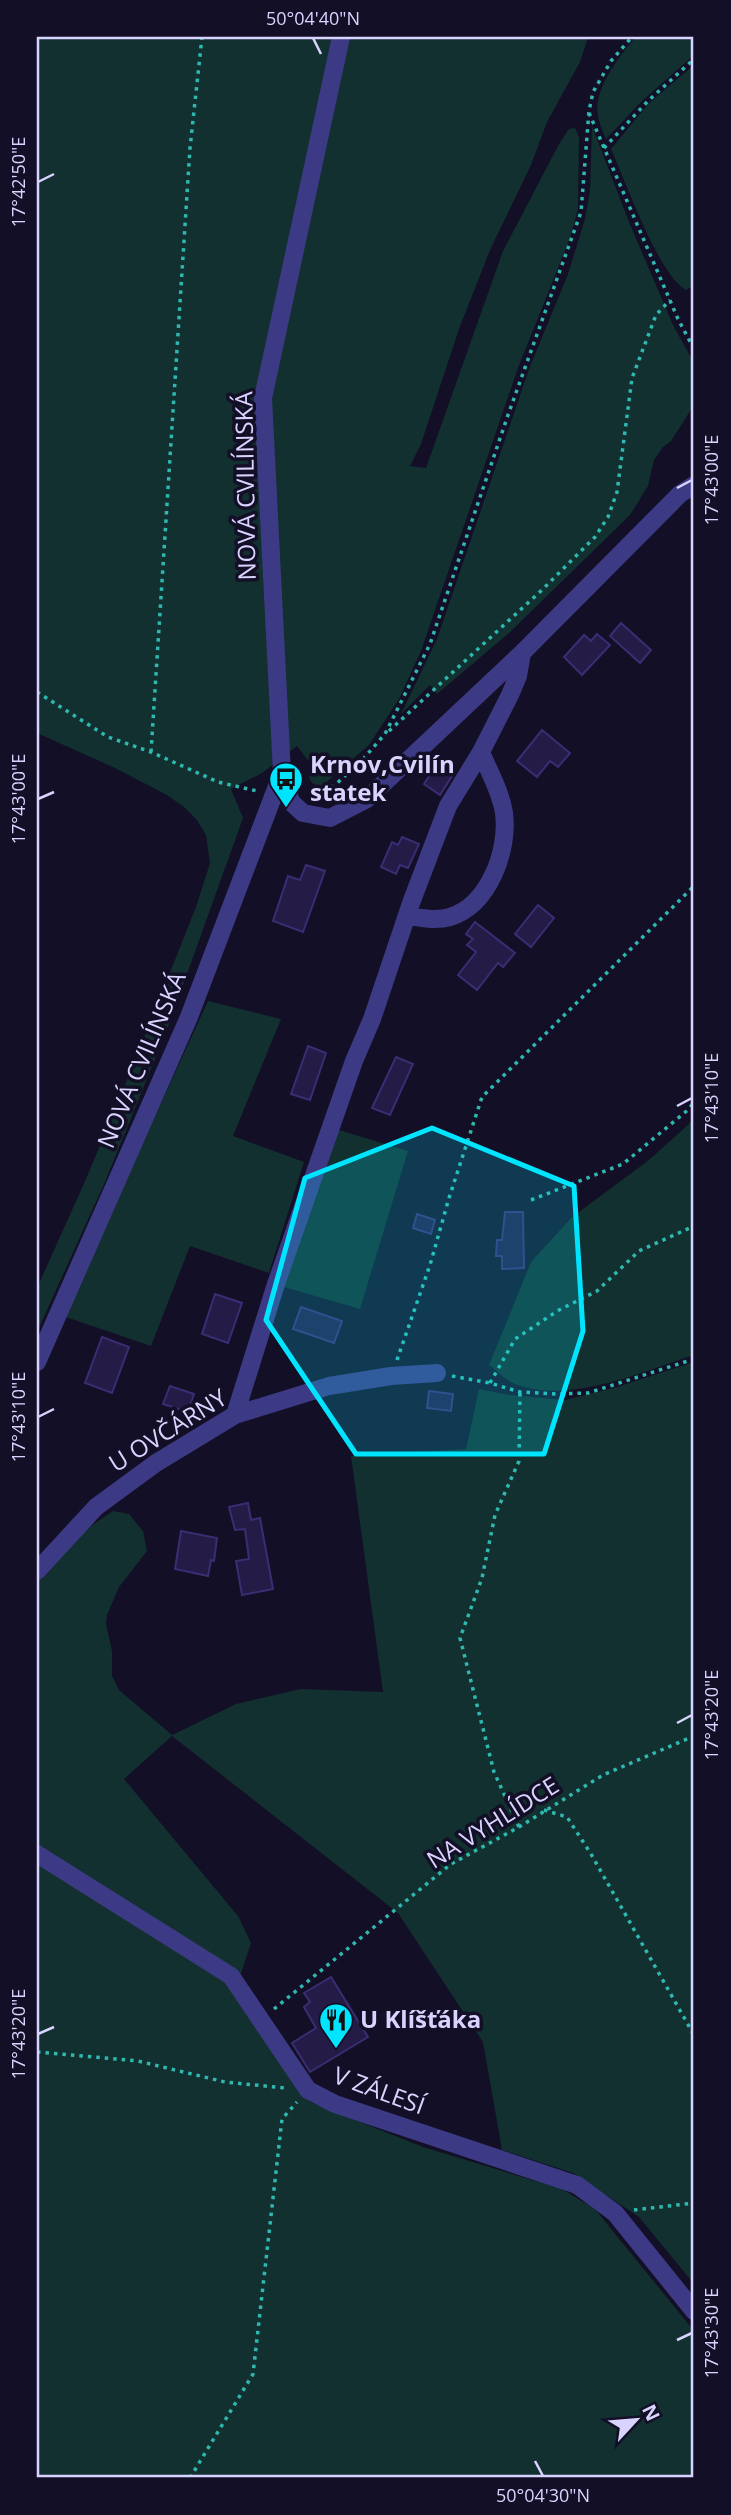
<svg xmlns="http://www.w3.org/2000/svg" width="731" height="2515" font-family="'Open Sans',sans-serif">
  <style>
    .green { fill: #12302f }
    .building { fill: #241b47; stroke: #3b2d73; stroke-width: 2 }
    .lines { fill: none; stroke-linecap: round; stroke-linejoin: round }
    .path { stroke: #2fb8b0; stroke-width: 3.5; stroke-dasharray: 3.5 5; stroke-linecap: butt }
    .street { stroke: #3d3a85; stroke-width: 18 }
    .marked { fill: #00e5ff; fill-opacity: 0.2; stroke: #00e5ff; stroke-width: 5; stroke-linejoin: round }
    .ticks { fill: none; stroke: #d9d4ff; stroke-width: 2.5 }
    .labels { text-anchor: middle; stroke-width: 7; stroke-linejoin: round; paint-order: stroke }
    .street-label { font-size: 24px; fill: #d9d4ff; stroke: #130f26 }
    .poi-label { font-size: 24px; font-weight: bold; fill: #d9d4ff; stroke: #130f26; text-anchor: start }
    .neatline { fill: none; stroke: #d9d4ff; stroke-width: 2.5 }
    .ticks-label { font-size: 18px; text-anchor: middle; fill: #d9d4ff }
  </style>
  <rect width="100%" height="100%" fill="#130f26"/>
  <path class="green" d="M 37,37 L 588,37 L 580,62 L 547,122 L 531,165 L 490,250 L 459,329 L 421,444 L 410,466 L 426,468 L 503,251 L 559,144 L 569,129 L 575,128 L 579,137 L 578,209 L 570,238 L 518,368 L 421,651 L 399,699 L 369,745 L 321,787 C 308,784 307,775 311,764 L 297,746 L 262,773 L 231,789 L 243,818 L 168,1027 L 105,1182 L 37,1332 L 37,1288 L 86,1179 L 126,1083 L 196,907 L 210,863 L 206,835 L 197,820 L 184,807 L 167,795 L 115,768 L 37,733 Z
    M 636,37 L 694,37 L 694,55 L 642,101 L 606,139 C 601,128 595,113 598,100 C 603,78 621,53 636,37 Z
    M 694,65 L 694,285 L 686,290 C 659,276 625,180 611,149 L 649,103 Z
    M 592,126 L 629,222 L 673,325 L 694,363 L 694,405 L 671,441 L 663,447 L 654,460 L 648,486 L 630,515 L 509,633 L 437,694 L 430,685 L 401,714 L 437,639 L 529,369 L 568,274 L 585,219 L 590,191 Z
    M 208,1001 L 281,1019 L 233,1136 L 304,1162 L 269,1273 L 190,1246 L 151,1346 L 63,1316 Z
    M 694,1116 L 694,1355 C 642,1372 569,1405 515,1384 C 506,1381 497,1371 489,1365 L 531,1262 L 571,1218 L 649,1160 L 689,1124 Z
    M 336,1129 L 408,1151 L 360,1309 L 284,1287 Z
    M 694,1362 L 694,2284 L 639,2217 L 573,2173 L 502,2150 L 483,2042 L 398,1913 L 172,1736 L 124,1779 L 238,1916 L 251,1943 L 236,1989 L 310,2102 L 423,2147 L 562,2189 L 595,2209 L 694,2331 L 694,2478 L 37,2478 L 37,1580 L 75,1537 L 113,1511 L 129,1514 L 143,1531 L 147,1551 L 119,1587 L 107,1615 L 106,1624 L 112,1651 L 112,1676 L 119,1690 L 172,1735 L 236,1704 L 301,1689 L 383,1692 L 351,1456 L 466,1449 L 479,1389 L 510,1395 L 565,1400 L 617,1387 Z"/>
  <path class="building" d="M 621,623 L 651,650 L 640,663 L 610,636 Z
    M 597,634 L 610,645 L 582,675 L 564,657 L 584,635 L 591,641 Z
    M 542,730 L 570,753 L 558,767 L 550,761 L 537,777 L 517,761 Z
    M 436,766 L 452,776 L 440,795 L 424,784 Z
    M 402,837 L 419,844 L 408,868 L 400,865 L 396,874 L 381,867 L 392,842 L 398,845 Z
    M 306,865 L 325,871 L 303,932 L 273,921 L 288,876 L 300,880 Z
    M 538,905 L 554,918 L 531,947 L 515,934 Z
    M 475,922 L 515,953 L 503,967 L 498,963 L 477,990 L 458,975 L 476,952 L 467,945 L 473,939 L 466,934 Z
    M 308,1046 L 326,1053 L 310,1100 L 291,1094 Z
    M 396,1057 L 413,1064 L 390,1115 L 372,1108 Z
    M 505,1212 L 523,1212 L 524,1268 L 502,1269 L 502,1256 L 496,1256 L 497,1240 L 502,1240 Z
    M 417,1214 L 435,1220 L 431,1234 L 413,1228 Z
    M 215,1294 L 242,1303 L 228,1343 L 202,1334 Z
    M 301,1307 L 342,1321 L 334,1343 L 293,1329 Z
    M 102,1337 L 129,1347 L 112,1393 L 85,1383 Z
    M 170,1386 L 194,1394 L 188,1412 L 163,1404 Z
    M 429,1391 L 453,1394 L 451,1411 L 427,1408 Z
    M 248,1503 L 251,1520 L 260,1518 L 273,1589 L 242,1595 L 236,1561 L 249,1559 L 245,1529 L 235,1530 L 229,1507 Z
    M 181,1531 L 217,1538 L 214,1561 L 211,1560 L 208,1576 L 175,1569 Z
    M 331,1977 L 368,2037 L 310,2072 L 292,2043 L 316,2028 L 304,2007 L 310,2002 L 304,1993 Z"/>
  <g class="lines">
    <path class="path" d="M 589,113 L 678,319 L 694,349
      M 604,148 L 648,101 L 694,59
      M 37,692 L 108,737 L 151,752 L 218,782 L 257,791
      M 389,731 L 543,589 L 595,537 L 608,517 L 617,492 L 632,378 L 656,315 L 670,300
      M 151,752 L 190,148 L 202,37
      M 317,797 L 334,786 L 364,758 L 385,734 L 430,644 L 508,415 L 581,212 L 589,111 L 593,92 L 611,61 L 632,37
      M 531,1200 L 623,1164 L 689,1109 L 694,1102
      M 397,1360 L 430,1265 L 449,1198 L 482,1097 L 694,886
      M 452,1376 L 490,1383 L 520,1392 L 556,1394 L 588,1393 L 694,1359
      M 490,1383 L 515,1339 L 559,1310 L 597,1291 L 639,1251 L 694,1226
      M 544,1810 L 567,1817 L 591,1854 L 694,2035
      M 519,1827 L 494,1772 L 460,1638 L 482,1578 L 495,1515 L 519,1461 L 520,1392
      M 274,2009 L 451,1864 L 519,1827 L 603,1775 L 694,1736
      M 37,2052 L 138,2061 L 225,2082 L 285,2088
      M 634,2210 L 694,2203
      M 190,2478 L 253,2374 L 282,2119 L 297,2102"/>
    <path class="street" d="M 341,37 L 263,398 L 282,773 L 291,802 L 303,813 L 330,818 L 367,799 L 522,653 L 680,494 L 694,485
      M 407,916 C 422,918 436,921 450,917 C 489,905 509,850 504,813 C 501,792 489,772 481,752
      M 37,1362 L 189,1017 L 282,773
      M 235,1415 L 276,1284 L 354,1061 L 372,1019 L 411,903 L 448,806 L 481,752 L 510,695 L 518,676 L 522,653
      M 37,1571 L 96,1507 L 156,1463 L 235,1415 L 329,1386 L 391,1376 L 437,1373
      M 37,1854 L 231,1976 L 308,2090 L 335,2104 L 577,2185 L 615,2213 L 694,2311"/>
  </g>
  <path class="marked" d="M 432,1128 L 574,1186 L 583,1331 L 544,1454 L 356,1454 L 266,1320 L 305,1178 Z"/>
  <path class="ticks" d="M 313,38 L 321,54M 38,182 L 54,174M 677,488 L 692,480M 38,799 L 54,792M 677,1106 L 692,1098M 38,1417 L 54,1409M 677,1723 L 692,1715M 38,2034 L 54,2027M 677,2340 L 692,2333M 535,2461 L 543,2476"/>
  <defs>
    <g id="bus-pin" transform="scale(1.75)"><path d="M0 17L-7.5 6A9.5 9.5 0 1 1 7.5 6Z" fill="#00e5ff" stroke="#130f26"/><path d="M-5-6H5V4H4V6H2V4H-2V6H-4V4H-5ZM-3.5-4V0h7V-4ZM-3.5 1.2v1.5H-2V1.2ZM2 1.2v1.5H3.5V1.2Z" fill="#111"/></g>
    <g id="restaurant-pin" transform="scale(1.75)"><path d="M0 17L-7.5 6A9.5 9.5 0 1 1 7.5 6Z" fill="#00e5ff" stroke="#130f26"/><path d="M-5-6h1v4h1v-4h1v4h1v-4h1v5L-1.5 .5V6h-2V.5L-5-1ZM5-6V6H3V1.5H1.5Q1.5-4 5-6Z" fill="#111"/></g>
  </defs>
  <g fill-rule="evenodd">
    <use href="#bus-pin" x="286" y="779"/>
    <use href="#restaurant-pin" x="336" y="2020"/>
  </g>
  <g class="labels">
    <g class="street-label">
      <text transform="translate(246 486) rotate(-91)" y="8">NOVÁ CVILÍNSKÁ</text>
      <text transform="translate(142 1060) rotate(-67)" y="8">NOVÁ CVILÍNSKÁ</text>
      <text transform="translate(168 1431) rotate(-32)" y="8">U OVČÁRNY</text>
      <text transform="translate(493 1823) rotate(-32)" y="8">NA VYHLÍDCE</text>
      <text transform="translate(379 2091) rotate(20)" y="8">V ZÁLESÍ</text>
    </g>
    <g class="poi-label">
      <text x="310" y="773">Krnov,Cvilín<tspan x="310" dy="28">statek</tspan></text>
      <text x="360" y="2028">U Klíšťáka</text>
    </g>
  </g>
  <rect width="731" height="2515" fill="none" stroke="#130f26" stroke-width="77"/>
  <g transform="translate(636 2420) rotate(64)" stroke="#130f26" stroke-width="5" paint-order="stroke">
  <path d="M0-5L12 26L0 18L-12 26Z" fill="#d9d4ff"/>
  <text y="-10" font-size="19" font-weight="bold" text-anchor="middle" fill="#d9d4ff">N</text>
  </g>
  <rect x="38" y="38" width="654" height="2438" class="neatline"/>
  <g class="ticks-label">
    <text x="313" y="25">50°04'40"N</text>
    <text transform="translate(19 182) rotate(-90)" y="6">17°42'50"E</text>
    <text transform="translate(712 480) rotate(-90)" y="6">17°43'00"E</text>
    <text transform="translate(19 799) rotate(-90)" y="6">17°43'00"E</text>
    <text transform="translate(712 1098) rotate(-90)" y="6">17°43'10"E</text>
    <text transform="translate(19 1417) rotate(-90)" y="6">17°43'10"E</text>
    <text transform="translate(712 1715) rotate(-90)" y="6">17°43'20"E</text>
    <text transform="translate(19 2034) rotate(-90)" y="6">17°43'20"E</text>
    <text transform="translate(712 2333) rotate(-90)" y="6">17°43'30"E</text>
    <text x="543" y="2502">50°04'30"N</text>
  </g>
</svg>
